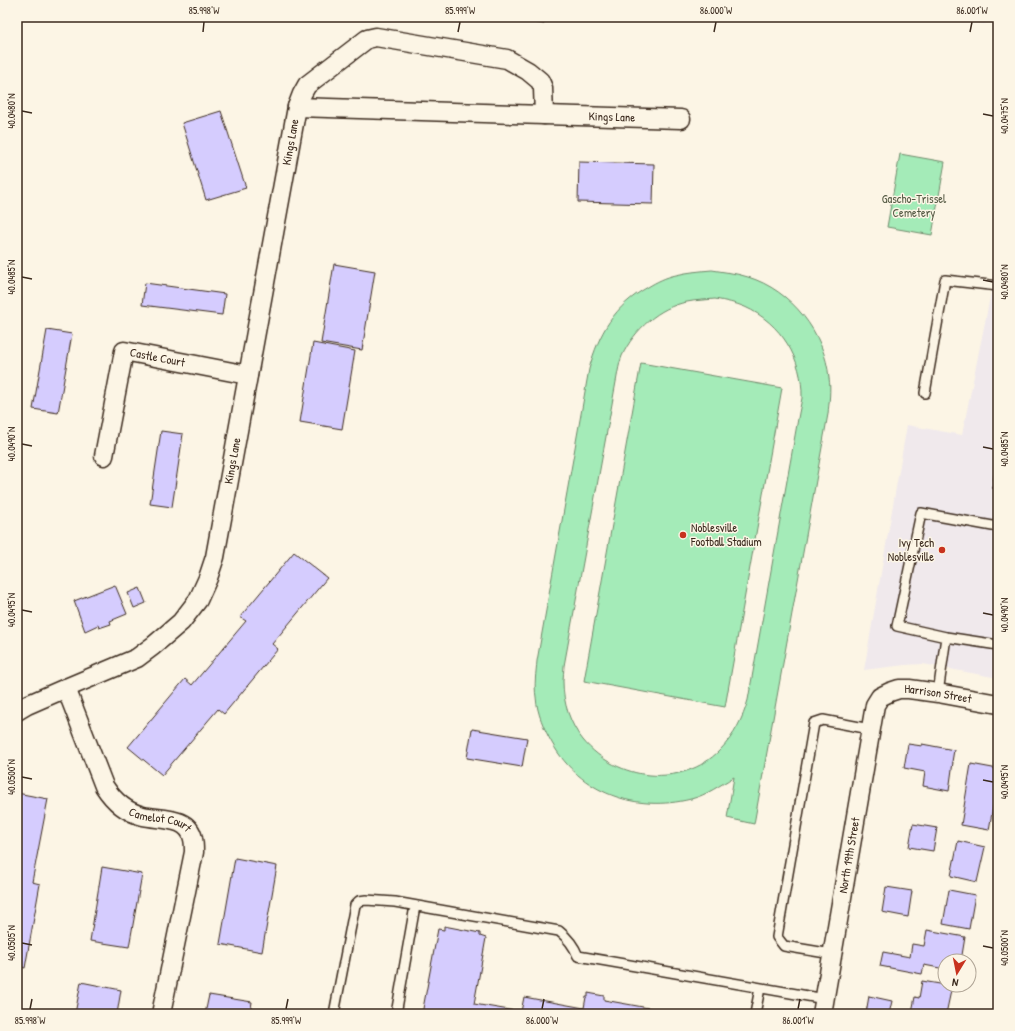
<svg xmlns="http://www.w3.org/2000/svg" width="1015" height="1031" font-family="'Patrick Hand',sans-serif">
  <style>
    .built { fill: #f0e9ec }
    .green { fill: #a4ebb8; stroke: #708a6b; fill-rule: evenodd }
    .building { fill: #d5ccfe; stroke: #3b2a1e }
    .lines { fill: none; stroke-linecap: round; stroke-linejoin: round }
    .lane-casing { stroke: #3b2a1e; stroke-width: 12 }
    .street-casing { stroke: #3b2a1e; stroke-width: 21 }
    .lane { stroke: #fcf5e5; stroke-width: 9 }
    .street { stroke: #fcf5e5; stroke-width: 18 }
    .ticks { fill: none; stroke: #3b2a1e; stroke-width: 1.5 }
    .poi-dot { fill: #c8321e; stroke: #fcf5e5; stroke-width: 1.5 }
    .labels { text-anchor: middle; stroke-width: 3; stroke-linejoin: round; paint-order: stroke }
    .street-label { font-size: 12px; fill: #3b2a1e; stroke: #fcf5e5 }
    .park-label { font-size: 12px; fill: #555a44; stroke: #fcf5e5 }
    .poi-label { font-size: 12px; fill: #3b2a1e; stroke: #fcf5e5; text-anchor: start }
    .neatline { fill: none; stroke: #3b2a1e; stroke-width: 1.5 }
    .ticks-label { font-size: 10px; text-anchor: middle; fill: #3b2a1e }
  </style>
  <rect width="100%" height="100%" fill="#fcf5e5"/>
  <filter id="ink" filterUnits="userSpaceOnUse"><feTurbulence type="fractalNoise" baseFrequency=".025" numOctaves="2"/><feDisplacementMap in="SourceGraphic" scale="8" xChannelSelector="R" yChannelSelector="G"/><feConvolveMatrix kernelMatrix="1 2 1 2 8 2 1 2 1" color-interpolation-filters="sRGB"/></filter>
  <g filter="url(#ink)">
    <path class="built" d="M 941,17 L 986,17 L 985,24 Z
      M 998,258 L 998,678 L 923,664 L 905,665 L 864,670 L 907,425 L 962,435 Z"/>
    <path class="green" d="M 900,154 L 945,162 L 932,235 L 887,227 Z
      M 712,270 C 724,272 736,273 748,277 C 791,290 825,333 829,378 C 831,390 829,402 828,414 L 754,824 L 727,818 L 734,777 C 720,785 707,795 691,799 C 636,813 580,793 552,743 C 544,729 537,713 536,697 C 534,685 536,673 537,661 L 589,369 C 599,333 614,306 648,287 C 656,282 666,277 676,275 C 688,272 700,271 712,270 ZM 715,299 C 725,301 736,303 745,307 C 781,323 803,359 802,398 C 801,403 800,408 799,413 L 748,700 C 743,718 734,736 720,750 C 682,789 617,781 583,740 C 570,724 563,703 563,681 C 563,676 564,671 564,666 L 618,371 C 619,366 620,361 622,356 C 634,330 659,307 687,302 C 696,300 706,300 715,299 Z
      M 641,363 L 782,388 L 725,707 L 584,681 Z"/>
    <path class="building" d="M 505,17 L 545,17 L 544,24 Z
      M 221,111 L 246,188 L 206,200 L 182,123 Z
      M 579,162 L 654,164 L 653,204 L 578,202 Z
      M 334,264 L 375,271 L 362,350 L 321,343 Z
      M 145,283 L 225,294 L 222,315 L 142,305 Z
      M 47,330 L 72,334 L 58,413 L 33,409 Z
      M 313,343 L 355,351 L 342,429 L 300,422 Z
      M 161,431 L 183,434 L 172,507 L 150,504 Z
      M 998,453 L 998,489 L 992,488 Z
      M 294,552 L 327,578 L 272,644 L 278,649 L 224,714 L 218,709 L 162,775 L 128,747 L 185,679 L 192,685 L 246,621 L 240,617 Z
      M 115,585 L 127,614 L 110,621 L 111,624 L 99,628 L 98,625 L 85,631 L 74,601 Z
      M 140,588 L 146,603 L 134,608 L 128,593 Z
      M 472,729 L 527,738 L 522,767 L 467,758 Z
      M 908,744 L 922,746 L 922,744 L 954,750 L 952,762 L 953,762 L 949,791 L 923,786 L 925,772 L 904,768 Z
      M 971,764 L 998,769 L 998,779 L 989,830 L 961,825 Z
      M 17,793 L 48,799 L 32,882 L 40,884 L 25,968 L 17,966 L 17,968 Z
      M 913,824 L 937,828 L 933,851 L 909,847 Z
      M 958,841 L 985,847 L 977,882 L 951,876 Z
      M 235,858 L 277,866 L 262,952 L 220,944 Z
      M 102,867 L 142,874 L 129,947 L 90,941 Z
      M 886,887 L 912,891 L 908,917 L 882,912 Z
      M 949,890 L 975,895 L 969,929 L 943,924 Z
      M 444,926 L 480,933 L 480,936 L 486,938 L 474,1004 L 521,1012 L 524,997 L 584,1008 L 586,997 L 588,997 L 588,993 L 604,996 L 604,1000 L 682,1014 L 422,1014 L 438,929 L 444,930 Z
      M 927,930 L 965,937 L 961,961 L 945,961 L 945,969 L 924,965 L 922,974 L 880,966 L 883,952 L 910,957 L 912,944 L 924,946 Z
      M 922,981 L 952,986 L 946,1014 L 921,1014 L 912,1012 L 915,997 L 919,998 Z
      M 81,982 L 121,990 L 117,1014 L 75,1014 Z
      M 209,995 L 252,1002 L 250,1014 L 205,1014 Z
      M 869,996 L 892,1001 L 889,1014 L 866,1013 Z"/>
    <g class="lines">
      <g class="lane-casing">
        <path id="lane" d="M 925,393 L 945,280 L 998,286
          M 998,527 L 921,513 L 897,626 L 946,637 L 998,645
          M 938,693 L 946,637
          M 832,954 L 784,946 L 777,937 L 814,723 L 823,720 L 870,729
          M 334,1014 L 355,905 L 359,901 L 366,900 L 395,902 L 559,931 C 568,938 574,946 578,956 L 825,999
          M 396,1014 L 415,906
          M 755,1014 L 760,988"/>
      </g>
      <g class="street-casing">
        <g id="street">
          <path id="s1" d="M 297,107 L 544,115 L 681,119"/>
          <path id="s2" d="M 104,456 L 124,351 L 248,375"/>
          <path id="s3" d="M 66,688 L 104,786 C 113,800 126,812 143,816 C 160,820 189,816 193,839 C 194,843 194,848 194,852 L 161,1014"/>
          <path id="s4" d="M 17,711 L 27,705 L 66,688 L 137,658 L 153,646 L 181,622 L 198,600 L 208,578 L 215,557 L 297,107 L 302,94 L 307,85 L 367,39 L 376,37 L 507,59 L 528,71 L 540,81 L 543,88 L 544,115"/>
          <path id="s5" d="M 822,1014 L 875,705 L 880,697 L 890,692 L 899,689 L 909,689 L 938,693 L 998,704"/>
        </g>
      </g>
      <use href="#lane" class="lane"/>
      <use href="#street" class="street"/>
    </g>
  </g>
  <path class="ticks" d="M 203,32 L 204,22M 458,32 L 460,22M 714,32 L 716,22M 970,32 L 972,22M 22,111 L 32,113M 983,114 L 993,116M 22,277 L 32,279M 983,280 L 993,282M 22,444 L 32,446M 983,447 L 993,449M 22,610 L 32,612M 983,613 L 993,615M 22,777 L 32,779M 983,780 L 993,782M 22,943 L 32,945M 983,946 L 993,948M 30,1009 L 32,999M 286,1009 L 288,999M 542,1009 L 544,999M 798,1009 L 800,999"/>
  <g class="poi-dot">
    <circle cx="683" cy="535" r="4"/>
    <circle cx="942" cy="550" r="4"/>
  </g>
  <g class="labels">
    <g class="street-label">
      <text dy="4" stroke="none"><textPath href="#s1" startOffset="315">Kings Lane</textPath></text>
      <text dy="4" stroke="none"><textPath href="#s4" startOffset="684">Kings Lane</textPath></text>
      <text dy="4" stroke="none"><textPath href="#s2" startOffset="141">Castle Court</textPath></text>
      <text dy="4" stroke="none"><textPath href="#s4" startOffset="360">Kings Lane</textPath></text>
      <text dy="4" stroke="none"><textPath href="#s5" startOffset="383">Harrison Street</textPath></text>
      <text dy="4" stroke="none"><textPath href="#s3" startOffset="173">Camelot Court</textPath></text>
      <text dy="4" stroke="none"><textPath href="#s5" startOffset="161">North 19th Street</textPath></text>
    </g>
    <g class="park-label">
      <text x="914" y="203">Gascho-Trissel<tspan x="914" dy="14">Cemetery</tspan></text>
    </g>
    <g class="poi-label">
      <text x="691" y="532">Noblesville<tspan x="691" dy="14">Football Stadium</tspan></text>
      <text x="934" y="547" text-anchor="end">Ivy Tech<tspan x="934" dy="14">Noblesville</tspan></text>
    </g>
  </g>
  <rect width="1015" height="1031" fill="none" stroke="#fcf5e5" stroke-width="44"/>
  <g transform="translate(957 973) rotate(190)"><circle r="19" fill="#fcf5e5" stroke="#afa495"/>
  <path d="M0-3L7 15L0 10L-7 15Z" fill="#c8321e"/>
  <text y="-6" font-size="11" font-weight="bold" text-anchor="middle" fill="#3b2a1e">N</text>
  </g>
  <rect x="22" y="22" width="971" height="987" class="neatline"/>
  <g class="ticks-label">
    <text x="204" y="14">85.998°W</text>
    <text x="460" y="14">85.999°W</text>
    <text x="716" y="14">86.000°W</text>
    <text x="972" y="14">86.001°W</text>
    <text transform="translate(11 111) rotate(-90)" y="4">40.0480°N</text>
    <text transform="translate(1004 116) rotate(-90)" y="4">40.0475°N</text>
    <text transform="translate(11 277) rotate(-90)" y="4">40.0485°N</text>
    <text transform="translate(1004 282) rotate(-90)" y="4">40.0480°N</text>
    <text transform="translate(11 444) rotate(-90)" y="4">40.0490°N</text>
    <text transform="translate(1004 449) rotate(-90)" y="4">40.0485°N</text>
    <text transform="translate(11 610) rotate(-90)" y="4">40.0495°N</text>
    <text transform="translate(1004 615) rotate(-90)" y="4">40.0490°N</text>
    <text transform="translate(11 777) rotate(-90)" y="4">40.0500°N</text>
    <text transform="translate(1004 782) rotate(-90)" y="4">40.0495°N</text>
    <text transform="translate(11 943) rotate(-90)" y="4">40.0505°N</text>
    <text transform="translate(1004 948) rotate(-90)" y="4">40.0500°N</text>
    <text x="30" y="1024">85.998°W</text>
    <text x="286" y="1024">85.999°W</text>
    <text x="542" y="1024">86.000°W</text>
    <text x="798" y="1024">86.001°W</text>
  </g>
</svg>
